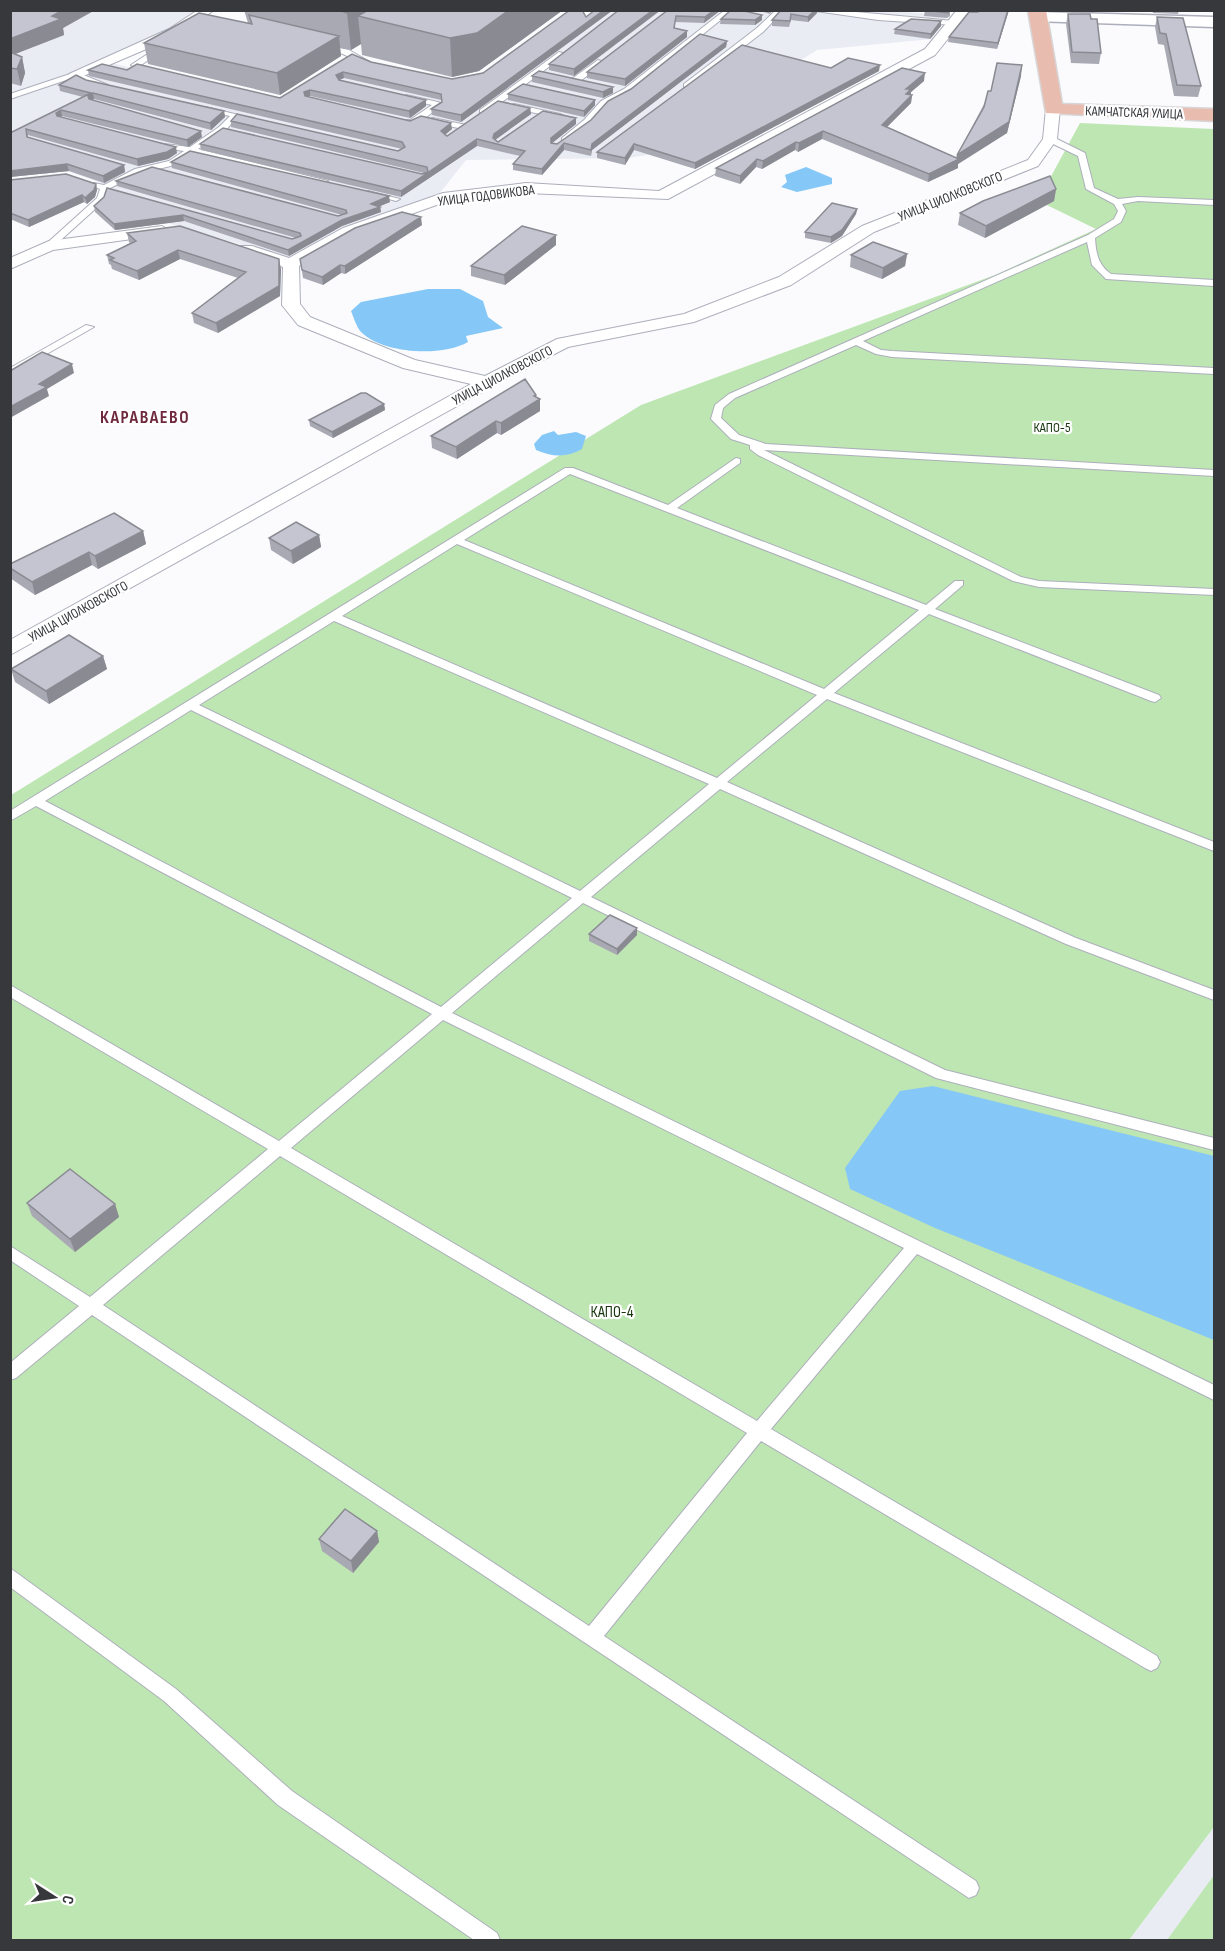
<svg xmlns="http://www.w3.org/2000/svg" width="1225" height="1951" font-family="'Sofia Sans Condensed',sans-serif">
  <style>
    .built { fill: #eaecf4 }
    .green { fill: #bee6b2 }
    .water { fill: #85c8f8 }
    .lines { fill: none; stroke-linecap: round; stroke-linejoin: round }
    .service-casing { stroke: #acafbb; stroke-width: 2 }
    .minor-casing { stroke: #acafbb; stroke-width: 2 }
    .secondary-casing { stroke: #acafbb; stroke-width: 3 }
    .primary-casing { stroke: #d7d7d8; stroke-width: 3 }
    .service { fill: #fff; fill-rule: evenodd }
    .minor { fill: #fff; fill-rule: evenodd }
    .secondary { fill: #fff; fill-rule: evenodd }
    .primary { fill: #e9bcb0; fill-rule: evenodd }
    .wall { fill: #a9a9b4 }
    .shaded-wall { fill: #8a8a92 }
    .building { fill: #c5c5d1; stroke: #8a8a92; stroke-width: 1.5 }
    .labels { text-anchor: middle; stroke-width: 4.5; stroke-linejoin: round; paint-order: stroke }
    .far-street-label { font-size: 14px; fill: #36383c; stroke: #fff }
    .far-park-label { font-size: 14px; fill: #18370e; stroke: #fff }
    .park-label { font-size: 16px; fill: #18370e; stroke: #fff }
    .far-district-label { font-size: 18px; font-weight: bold; letter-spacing: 1.5px; fill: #6e293e; stroke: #fff }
  </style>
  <rect width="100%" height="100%" fill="#fbfbfe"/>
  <path class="built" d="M 880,10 L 948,15 L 932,39 L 817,50 L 671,141 L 677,150 L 629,158 L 466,160 L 439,194 L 343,230 L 295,260 L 101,204 L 110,186 L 61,169 L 47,174 L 33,170 L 11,178 L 11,11 L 204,11 L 112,63 L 292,108 L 350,71 L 480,100 L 603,11 Z
    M 1214,1827 L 1214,1940 L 1129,1940 Z"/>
  <path class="green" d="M 1080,123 L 1214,129 L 1214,1827 L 1129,1940 L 11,1940 L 11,795 L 641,405 L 995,275 L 1096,229 L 1020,192 L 1049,180 Z
    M 1214,1875 L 1214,1940 L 1167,1940 Z"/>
  <path class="water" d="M 806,167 L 832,178 L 832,184 L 797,192 L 781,187 L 787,182 L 785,175 Z
    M 428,289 L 460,289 L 483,301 L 488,317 L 503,328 L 466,336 L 468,342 C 442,357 383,354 361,332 C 356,326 354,318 351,311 L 361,302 Z
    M 554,431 L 558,435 L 576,432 L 586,436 L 582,449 C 566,458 552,457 536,450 L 534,444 L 542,435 Z
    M 933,1086 L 1214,1156 L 1214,1340 L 935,1228 L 850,1189 L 845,1168 L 900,1091 Z"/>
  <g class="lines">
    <g class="service-casing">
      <path id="service" d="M 725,10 L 733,10 L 630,93 L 607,105 L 590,124 L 568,142 L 562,142 L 562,138 L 584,120 L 601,101 L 624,89 Z
        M 776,10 L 784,10 L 763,32 L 690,88 L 684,88 L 684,84 L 757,28 Z
        M 809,10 L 834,10 L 954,21 L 958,23 L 954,25 L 878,20 Z
        M 322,44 L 349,50 L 370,62 L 363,64 L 343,54 L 319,48 L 318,46 Z
        M 158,47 L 165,49 L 141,65 L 152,69 L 152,73 L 146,73 L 131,65 Z
        M 559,52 L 566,54 L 486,114 L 480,114 L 480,110 Z
        M 598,60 L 605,62 L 579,82 L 573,82 L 573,78 Z
        M 76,72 L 108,85 L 104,87 L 88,84 L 75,77 L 10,99 L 10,94 Z
        M 406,95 L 438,102 L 442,104 C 432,113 417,127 403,124 L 403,120 L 410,120 L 432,105 L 406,99 Z
        M 514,104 L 560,114 L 564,116 L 560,118 L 511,108 L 510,106 Z
        M 205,107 L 239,115 L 225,131 L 198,149 L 328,181 L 324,183 L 192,153 L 175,165 L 141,173 L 108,189 L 104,201 L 52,248 L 46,248 L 46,244 L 97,198 L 100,189 L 94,187 L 94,183 L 104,185 L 135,169 L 169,161 L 184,151 L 155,147 L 155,143 L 190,147 L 219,127 L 230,116 L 205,111 Z
        M 433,118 L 466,125 L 467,127 L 463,129 L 430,122 L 429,120 Z
        M 1047,137 L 1053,137 L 1085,153 L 1094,188 L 1118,199 L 1138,197 L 1214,200 L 1214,205 L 1138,201 L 1122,204 L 1126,211 L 1121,222 L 1095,238 C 1096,253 1098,265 1111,274 L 1214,280 L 1214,286 L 1106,279 L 1092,265 L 1087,242 L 863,341 L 881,350 L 892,351 L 1214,368 L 1214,374 L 892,357 L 876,354 L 856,345 L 735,398 L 723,408 L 721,418 L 739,435 L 766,444 L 1214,470 L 1214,476 L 764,450 L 1021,577 L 1039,581 L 1214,589 L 1214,595 L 1039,587 L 1013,581 L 758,455 L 750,449 L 750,445 L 731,439 L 711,419 L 715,405 L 729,394 L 1088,235 L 1114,219 L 1118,211 L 1114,204 L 1086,189 L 1078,156 L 1047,141 Z
        M 368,191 L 400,199 L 396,201 L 367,193 Z
        M 86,325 L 94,327 L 10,375 L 10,368 Z
        M 736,458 L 740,459 L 740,463 L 677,508 L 926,605 L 955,581 L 963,581 L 963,585 L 935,609 L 1159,695 L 1161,698 L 1155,702 L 1151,701 L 929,614 L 834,693 L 1214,842 L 1214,851 L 827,699 L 727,782 L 1076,938 L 1214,990 L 1214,1000 L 1066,944 L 720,789 L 591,897 L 945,1070 L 1214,1138 L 1214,1150 L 936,1078 L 583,903 L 452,1013 L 1214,1385 L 1214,1400 L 917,1254 L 771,1429 L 1157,1656 L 1160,1662 L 1157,1668 L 1151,1671 L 1145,1668 L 761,1441 L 604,1636 L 976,1881 L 979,1888 L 976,1895 L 969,1898 L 92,1315 L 16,1378 L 10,1380 L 10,1363 L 79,1306 L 10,1260 L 10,1246 L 90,1297 L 268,1149 L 10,997 L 10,985 L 279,1141 L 432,1014 L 36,806 L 10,821 L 10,811 L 565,468 L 573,468 L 668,505 ZM 570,474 L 919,610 L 824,689 L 464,540 ZM 457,544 L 817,695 L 717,778 L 342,616 ZM 334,621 L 709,784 L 580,891 L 199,705 ZM 191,710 L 572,898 L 441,1007 L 45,801 ZM 443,1020 L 904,1248 L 757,1421 L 291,1148 ZM 280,1156 L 747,1433 L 589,1626 L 103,1305 Z
        M 10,1568 L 176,1689 L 292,1791 L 497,1933 L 500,1940 L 474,1940 L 278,1805 L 164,1701 L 10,1587 Z"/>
    </g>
    <g class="minor-casing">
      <path id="minor" d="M 198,10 L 214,10 L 179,35 L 81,77 L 71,77 L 69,74 L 169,29 Z
        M 957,10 L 971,10 L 935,55 L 668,199 L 526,193 L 445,202 L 355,234 L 299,266 L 300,304 L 310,317 L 415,360 L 485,376 L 557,339 L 684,314 L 779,277 L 862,226 L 1028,160 L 1043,139 L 1046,109 L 1053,105 L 1058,106 L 1060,109 L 1057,139 L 1038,166 L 874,232 L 791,285 L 694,322 L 568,347 L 493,386 L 10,655 L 10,640 L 471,384 L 403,368 L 298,325 L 282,305 L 283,267 L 240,252 L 238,249 L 240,246 L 252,246 L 289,258 L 343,228 L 443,193 L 526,183 L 659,191 L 925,49 Z
        M 162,226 L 170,231 L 168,234 L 53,250 L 10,269 L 10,258 L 49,241 Z"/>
    </g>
    <g class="secondary-casing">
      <path id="secondary" d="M 1039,12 L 1214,17 L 1214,27 L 1033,21 L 1030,17 Z"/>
    </g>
    <g class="primary-casing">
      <path id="primary" d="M 1028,10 L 1046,10 L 1062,104 L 1214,109 L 1214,121 L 1046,113 Z"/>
    </g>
    <use href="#service" class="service"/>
    <use href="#minor" class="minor"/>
    <use href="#secondary" class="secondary"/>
    <use href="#primary" class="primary"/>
  </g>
  <path class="wall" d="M 10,10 L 95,10 L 63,28 L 64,35 L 15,54 L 22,57 L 25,73 L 21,86 L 10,83 Z
    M 244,10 L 435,11 L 563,10 L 479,71 L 452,77 L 362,55 L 361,44 L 351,50 L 340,48 L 341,56 L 280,95 L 148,64 L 144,43 L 248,23 Z
    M 595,10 L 613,10 L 461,122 L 432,115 L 431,109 L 442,102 L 441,100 L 344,78 L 339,80 L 426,106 L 410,118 L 310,96 L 308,97 L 410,121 L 452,129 L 445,135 L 447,136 L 530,108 L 531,114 L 495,140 L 498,142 L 576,124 L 552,143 L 557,144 L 727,41 L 726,47 L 592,150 L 591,156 L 564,150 L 542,175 L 513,170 L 513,164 L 520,156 L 477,146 L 401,197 L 201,150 L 200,144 L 422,174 L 424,173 L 231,127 L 231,121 L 398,151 L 402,149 L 89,76 L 88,70 L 127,70 L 280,98 L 352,54 L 371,62 L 452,79 L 483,73 L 586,17 Z
    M 619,10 L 574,76 L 549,70 L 549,64 Z
    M 668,10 L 721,10 L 704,23 L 675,22 L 675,28 L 687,31 L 687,37 L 625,86 L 587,78 L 587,72 Z
    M 757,10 L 773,10 L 770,14 Z
    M 781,10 L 817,13 L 808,22 L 791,20 L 789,27 L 772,26 L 772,20 Z
    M 925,10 L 950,10 L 950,16 L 947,18 L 924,16 Z
    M 979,10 L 1009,10 L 997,49 L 948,42 L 949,37 L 978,12 Z
    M 1152,10 L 1179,10 L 1178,14 L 1153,13 Z
    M 1068,14 L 1091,19 L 1101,53 L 1099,64 L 1071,63 L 1066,24 Z
    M 762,15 L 762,20 L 755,25 L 720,24 L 721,19 Z
    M 1157,17 L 1201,86 L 1198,97 L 1174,96 L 1164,45 L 1158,44 L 1155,27 Z
    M 941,21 L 941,26 L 930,39 L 894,34 L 895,29 Z
    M 831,68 L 879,71 L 695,169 L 634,150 L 625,165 L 597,158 L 597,152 Z
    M 532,76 L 613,93 L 603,98 L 532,82 Z
    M 1021,76 L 1007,133 L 958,164 L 958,168 L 928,182 L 822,139 L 798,152 L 795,150 L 762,169 L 756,167 L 740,184 L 715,176 L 716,168 L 924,81 L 911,92 L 911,95 L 912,95 L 911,103 L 887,127 L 956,158 L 957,155 L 991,91 Z
    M 86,80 L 224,111 L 225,117 L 211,130 L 94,99 L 93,100 L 202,137 L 188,147 L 62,116 L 61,117 L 177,153 L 168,159 L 138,166 L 28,135 L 28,137 L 124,165 L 125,172 L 104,183 L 69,171 L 10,177 L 10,133 L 83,97 L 60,91 L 59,85 Z
    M 508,94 L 595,105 L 584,117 L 508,100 Z
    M 171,162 L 390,202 L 380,206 L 381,212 L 342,226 L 289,256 L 184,221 L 115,230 L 95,212 L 94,206 L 104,197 L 292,239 L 296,238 L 117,186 L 116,181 L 338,216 L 342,215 L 172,168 Z
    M 10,180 L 96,184 L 97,190 L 95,197 L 87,204 L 84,202 L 29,227 L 10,219 Z
    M 1056,189 L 1054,201 L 985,238 L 958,225 L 960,213 Z
    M 857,209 L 856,214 L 842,236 L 831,243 L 805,238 L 805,232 Z
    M 422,225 L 345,274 L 341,273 L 323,285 L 303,278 L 300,259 Z
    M 127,233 L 281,269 L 280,296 L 218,333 L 194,323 L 192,313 L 238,278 L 180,259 L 139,280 L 112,269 L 111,265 L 109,264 L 107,255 L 130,243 L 129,242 Z
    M 556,245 L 505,285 L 471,276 L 471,266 Z
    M 907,254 L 905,266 L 882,279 L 850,267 L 851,255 Z
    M 536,395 L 536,397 L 540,399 L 540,411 L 501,435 L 497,433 L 457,459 L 432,448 L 431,436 Z
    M 384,404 L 385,410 L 333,438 L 310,426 L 309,420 Z
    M 143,531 L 146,544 L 98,569 L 92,565 L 35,595 L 10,578 L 10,564 Z
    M 319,535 L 321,547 L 293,564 L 271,550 L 269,538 Z
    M 103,656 L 107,669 L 49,704 L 15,682 L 11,669 Z
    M 589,934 L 637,935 L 617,955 L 589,941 Z
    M 27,1203 L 115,1204 L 119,1217 L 75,1252 L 32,1216 Z
    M 377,1531 L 379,1542 L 353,1573 L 322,1551 L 319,1539 Z"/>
  <path class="shaded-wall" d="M 63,10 L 95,10 L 63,28 L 64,35 L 10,56 L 10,39 Z
    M 350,10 L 373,10 L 358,16 L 361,44 L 351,50 L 347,13 Z
    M 509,10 L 563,10 L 479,71 L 452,77 L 450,38 Z
    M 604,10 L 613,10 L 461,122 L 461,115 Z
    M 653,10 L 661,10 L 574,76 L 574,69 Z
    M 714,10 L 721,10 L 704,23 L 705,17 Z
    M 815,10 L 817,10 L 817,13 L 808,22 L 808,17 Z
    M 1008,10 L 1009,10 L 997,49 L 998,43 Z
    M 762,15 L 762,20 L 755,25 L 755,20 Z
    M 941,21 L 941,26 L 930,39 L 931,34 Z
    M 687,31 L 687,37 L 625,86 L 625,79 Z
    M 339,36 L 341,56 L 280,95 L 277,73 Z
    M 727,41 L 726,47 L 592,150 L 591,156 L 592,144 Z
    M 22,57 L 25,73 L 21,86 L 17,69 Z
    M 880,65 L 879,71 L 695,169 L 695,163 Z
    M 1022,65 L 1021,76 L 1007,133 L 958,164 L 958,168 L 928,182 L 929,174 L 956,161 L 957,155 Z
    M 343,72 L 344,78 L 337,81 L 336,75 Z
    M 925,73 L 924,81 L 911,92 L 911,96 L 912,95 L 911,103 L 881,133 L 882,125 L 906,89 Z
    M 613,87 L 613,93 L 603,98 L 603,92 Z
    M 310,90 L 310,96 L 305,98 L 304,92 Z
    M 93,93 L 94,99 L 89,102 L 88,96 Z
    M 426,100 L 426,106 L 410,118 L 409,111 Z
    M 595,100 L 595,105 L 584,117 L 584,111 Z
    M 530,108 L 531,114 L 495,140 L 493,145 L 493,138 L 494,134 Z
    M 61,110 L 62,116 L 57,119 L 56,113 Z
    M 224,111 L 225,117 L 211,130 L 210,123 Z
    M 576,118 L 576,124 L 551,144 L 551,138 Z
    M 451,123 L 452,129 L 442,137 L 441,131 Z
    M 201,131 L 202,137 L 188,147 L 187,140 Z
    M 823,131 L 822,139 L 798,152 L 799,143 Z
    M 477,139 L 477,146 L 401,197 L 401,191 Z
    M 796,142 L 795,150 L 762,169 L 763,161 Z
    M 564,143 L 564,150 L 542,175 L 542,169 Z
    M 634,144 L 634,150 L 625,165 L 625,158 Z
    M 176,147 L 177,153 L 168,159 L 138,166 L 137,159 Z
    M 757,159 L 756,167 L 740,184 L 740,176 Z
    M 67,164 L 69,171 L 10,177 L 10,171 Z
    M 124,165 L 125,172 L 104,183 L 103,176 Z
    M 96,184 L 97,190 L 95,197 L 87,204 L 85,198 Z
    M 1056,189 L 1054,201 L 985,238 L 986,226 Z
    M 82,195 L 84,202 L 29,227 L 28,220 Z
    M 389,196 L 390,202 L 373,209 L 380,207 L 381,212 L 342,226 L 289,256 L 288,250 L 371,204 Z
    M 857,209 L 856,214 L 842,236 L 831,243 L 831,237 Z
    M 183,215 L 184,221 L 115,230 L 114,224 Z
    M 421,217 L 422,225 L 345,274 L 345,266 Z
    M 556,235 L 556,245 L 505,285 L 504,275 Z
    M 178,250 L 180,259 L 139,280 L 137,271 Z
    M 907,254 L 905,266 L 882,279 L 883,268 Z
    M 279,259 L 281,269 L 280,296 L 218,333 L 216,323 Z
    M 340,265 L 341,273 L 323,285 L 322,277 Z
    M 72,364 L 74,373 L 47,389 L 49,396 L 10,418 L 10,407 L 39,384 Z
    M 536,395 L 536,401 L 540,399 L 540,411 L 501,435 L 501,423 Z
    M 384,404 L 385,410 L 333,438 L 332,432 Z
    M 496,421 L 497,433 L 457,459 L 456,447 Z
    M 143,531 L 146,544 L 98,569 L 95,556 Z
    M 319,535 L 321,547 L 293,564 L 291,551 Z
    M 89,552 L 92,565 L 35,595 L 32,582 Z
    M 103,656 L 107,669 L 49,704 L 46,691 Z
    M 637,928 L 637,935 L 617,955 L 617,949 Z
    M 115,1204 L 119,1217 L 75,1252 L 70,1239 Z
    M 377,1531 L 379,1542 L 353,1573 L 351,1561 Z"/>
  <path class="building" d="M 10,10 L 63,10 L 52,16 L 61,19 L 10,39 Z
    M 338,10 L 350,10 L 347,13 Z
    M 368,10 L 435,11 L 509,10 L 477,33 L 450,38 L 358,16 Z
    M 570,10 L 582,10 L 586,17 L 595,10 L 604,10 L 461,115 L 431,109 L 442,102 L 441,94 L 343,72 L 336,75 L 339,80 L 426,100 L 409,111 L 310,90 L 304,92 L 305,96 L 410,121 L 421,116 L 451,123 L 441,131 L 447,136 L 498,101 L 530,108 L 494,134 L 493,138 L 498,142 L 543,111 L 576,118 L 551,138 L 551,143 L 557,144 L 591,120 L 608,101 L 631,89 L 700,34 L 727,41 L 592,144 L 591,150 L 564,143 L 542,169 L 513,164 L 525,151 L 477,139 L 401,191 L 200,144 L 223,128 L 422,174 L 428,172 L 427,167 L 231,121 L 237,114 L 398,151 L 405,147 L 402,142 L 88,70 L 102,64 L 127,70 L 137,64 L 280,98 L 352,54 L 371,62 L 452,79 L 483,73 Z
    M 619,10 L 653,10 L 574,69 L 549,64 Z
    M 668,10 L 714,10 L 705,17 L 676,16 L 674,28 L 687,31 L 625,79 L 587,72 Z
    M 731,10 L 740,10 L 762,15 L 755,20 L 721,19 Z
    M 781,10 L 815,10 L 808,17 L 791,14 L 790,21 L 772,20 Z
    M 925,10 L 950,10 L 948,13 Z
    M 979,10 L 1008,10 L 998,43 L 949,37 L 969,12 L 978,12 Z
    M 199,13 L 252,24 L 249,15 L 339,36 L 277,73 L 144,43 Z
    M 1068,14 L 1090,14 L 1091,19 L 1097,19 L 1101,53 L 1072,52 Z
    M 1157,17 L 1183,18 L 1201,86 L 1177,85 L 1166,34 L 1160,33 Z
    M 911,19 L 941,21 L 931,34 L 895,29 Z
    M 742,45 L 831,68 L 848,58 L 880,65 L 695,163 L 634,144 L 625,158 L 597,152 Z
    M 10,52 L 22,57 L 17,69 L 10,68 Z
    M 997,63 L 1022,65 L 1009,122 L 957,155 L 984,107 L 988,91 L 991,91 Z
    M 902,68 L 925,73 L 906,89 L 911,89 L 906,94 L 912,95 L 882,125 L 959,159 L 929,174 L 823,131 L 799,143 L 796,142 L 763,161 L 757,159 L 740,176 L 716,168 Z
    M 539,71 L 613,87 L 603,92 L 532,76 Z
    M 76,75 L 86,80 L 224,111 L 210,123 L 93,93 L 88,96 L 89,99 L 201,131 L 187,140 L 61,110 L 56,113 L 57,116 L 176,147 L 167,152 L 137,159 L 26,129 L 27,137 L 124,165 L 103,176 L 67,164 L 10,171 L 10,133 L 91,93 L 59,85 Z
    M 523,84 L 595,100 L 584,111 L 508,94 Z
    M 190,151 L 389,196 L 371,204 L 380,207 L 342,220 L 288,250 L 183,215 L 114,224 L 94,206 L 104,197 L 107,188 L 292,239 L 301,236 L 300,233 L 116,181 L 152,167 L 338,216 L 347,213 L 346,210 L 171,162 Z
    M 66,174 L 96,184 L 94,190 L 85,198 L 82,195 L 28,220 L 10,213 L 10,180 Z
    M 1050,176 L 1056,189 L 986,226 L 960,213 L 983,201 Z
    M 832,203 L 857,209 L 842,230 L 831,237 L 805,232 Z
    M 402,212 L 421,217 L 345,266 L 340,265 L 322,277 L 302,270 L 300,259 L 355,228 Z
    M 180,226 L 279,259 L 279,286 L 216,323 L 192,313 L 246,272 L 178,250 L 137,271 L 110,260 L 114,258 L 107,255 L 136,241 L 127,233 Z
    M 522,226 L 556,235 L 504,275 L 471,266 Z
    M 873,242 L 907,254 L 883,268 L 851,255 Z
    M 42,352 L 72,364 L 39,384 L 47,387 L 10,407 L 10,371 Z
    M 525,379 L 536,395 L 534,396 L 540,399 L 501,423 L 496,421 L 456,447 L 431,436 Z
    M 361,393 L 366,393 L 384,404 L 332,432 L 309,420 Z
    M 114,513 L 143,531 L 95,556 L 89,552 L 32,582 L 10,568 L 10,564 Z
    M 296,522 L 319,535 L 291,551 L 269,538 Z
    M 69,635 L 103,656 L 46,691 L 11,669 Z
    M 610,915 L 637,928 L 617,949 L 589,934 Z
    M 70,1169 L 115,1204 L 70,1239 L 27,1203 Z
    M 345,1509 L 377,1531 L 351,1561 L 319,1539 Z"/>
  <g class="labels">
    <g class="far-street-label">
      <text transform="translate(1134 112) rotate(2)" y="5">КАМЧАТСКАЯ УЛИЦА</text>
      <text transform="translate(486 195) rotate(-7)" y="5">УЛИЦА ГОДОВИКОВА</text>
      <text transform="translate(950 196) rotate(-22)" y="5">УЛИЦА ЦИОЛКОВСКОГО</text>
      <text transform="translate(502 375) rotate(-28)" y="5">УЛИЦА ЦИОЛКОВСКОГО</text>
      <text transform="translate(78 611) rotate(-29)" y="5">УЛИЦА ЦИОЛКОВСКОГО</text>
    </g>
    <g class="far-park-label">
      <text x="1052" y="432">КАПО-5</text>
    </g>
    <g class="park-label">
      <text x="612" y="1317">КАПО-4</text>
    </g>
    <g class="far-district-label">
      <text x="145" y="423">КАРАВАЕВО</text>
    </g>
  </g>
  <rect width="1225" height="1951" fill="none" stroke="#36383c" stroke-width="24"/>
  <g transform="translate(54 1897) rotate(102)" stroke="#ffffff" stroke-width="4.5" paint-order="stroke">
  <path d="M0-4.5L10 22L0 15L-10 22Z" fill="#36383c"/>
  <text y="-9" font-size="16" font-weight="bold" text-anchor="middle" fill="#36383c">С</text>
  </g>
</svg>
